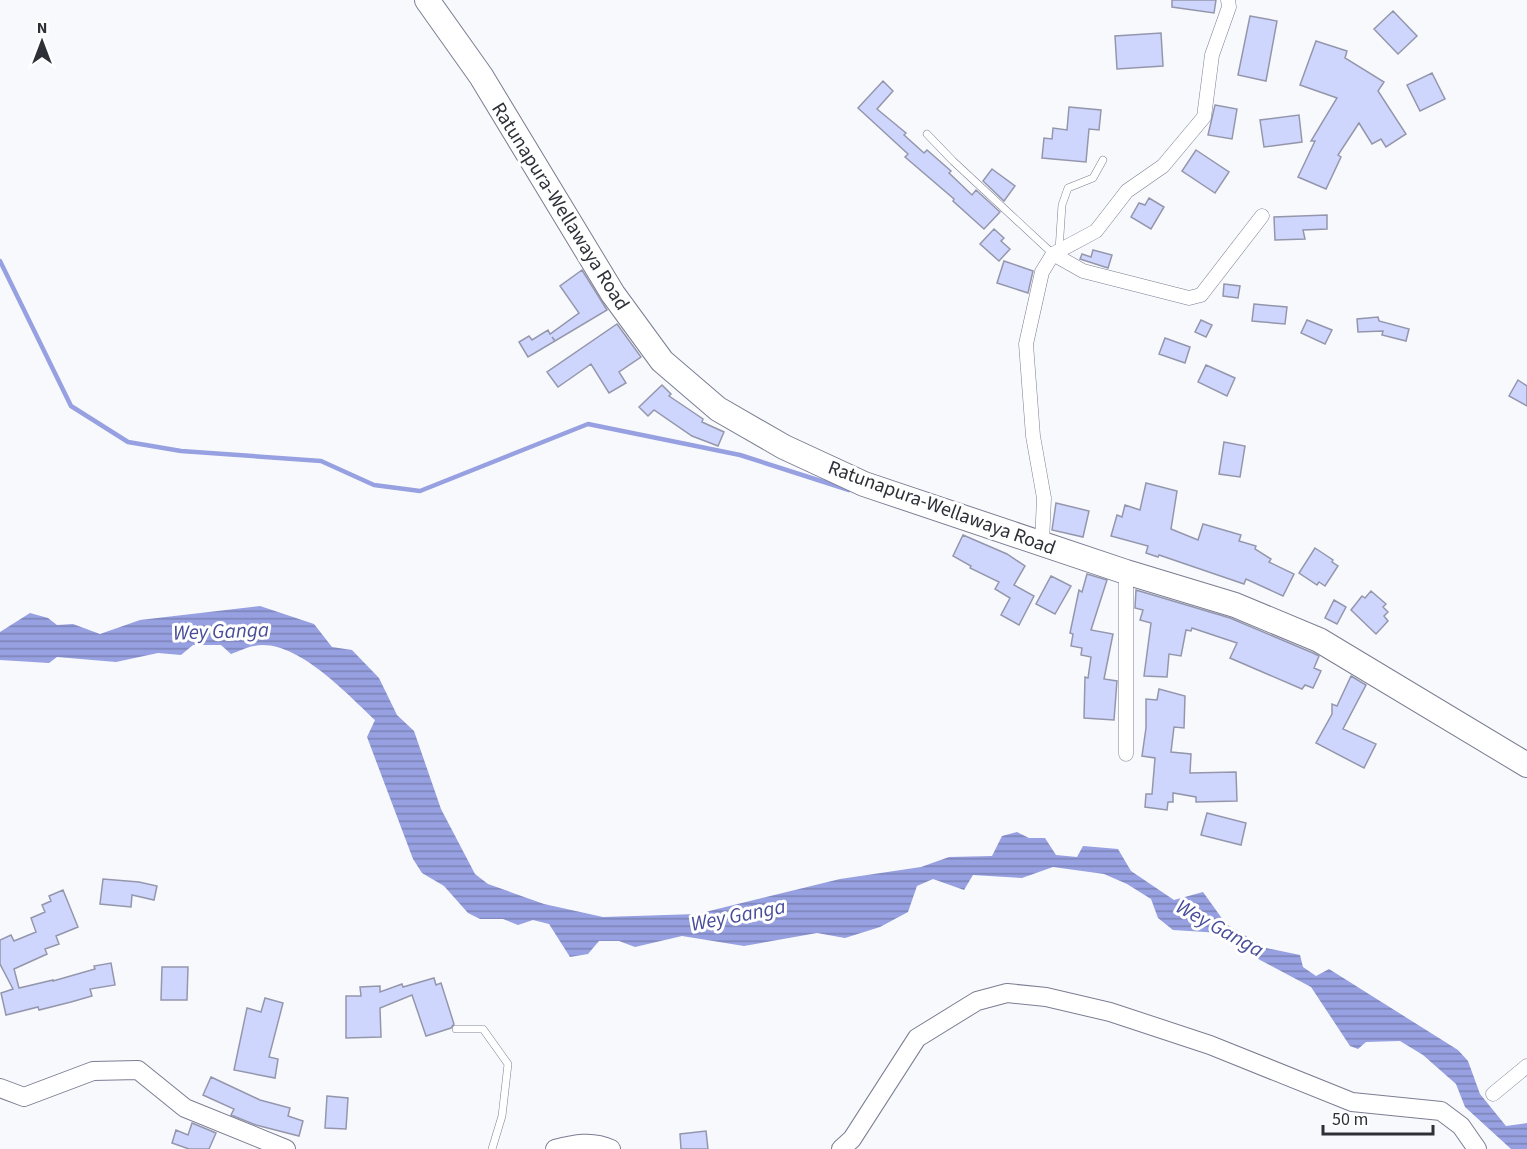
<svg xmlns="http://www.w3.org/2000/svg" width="1527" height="1149" font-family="'Source Sans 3',sans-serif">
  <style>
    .water { fill: url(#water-rules) }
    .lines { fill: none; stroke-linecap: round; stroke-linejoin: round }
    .stream { stroke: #97a0e0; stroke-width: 4.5 }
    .building { fill: #cfd6fe; stroke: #9497ac; stroke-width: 1.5 }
    .service-casing { stroke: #7b7e92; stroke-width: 8 }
    .minor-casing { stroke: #7b7e92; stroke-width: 15 }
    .tertiary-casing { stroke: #7b7e92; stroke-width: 20 }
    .trunk-casing { stroke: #7b7e92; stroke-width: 26 }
    .service { stroke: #fff; stroke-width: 7 }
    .minor { stroke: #fff; stroke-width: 14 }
    .tertiary { stroke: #fff; stroke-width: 18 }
    .trunk { stroke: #fff; stroke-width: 24 }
    .labels { text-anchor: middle; stroke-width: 6; stroke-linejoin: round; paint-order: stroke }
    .street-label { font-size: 20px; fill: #2e3038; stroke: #fff }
    .water-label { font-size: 21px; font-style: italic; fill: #484d9a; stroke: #fff }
  </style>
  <defs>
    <pattern id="water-rules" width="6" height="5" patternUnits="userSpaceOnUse" patternTransform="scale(1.5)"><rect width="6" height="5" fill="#97a0e0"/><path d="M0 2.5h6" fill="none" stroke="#7c83b7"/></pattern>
  </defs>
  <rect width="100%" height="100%" fill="#f8f9fd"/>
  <path class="water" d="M 260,606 L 314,624 L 332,647 L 352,650 L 379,678 L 397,715 L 414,731 L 441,809 L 475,874 L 488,884 L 544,904 L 603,917 L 697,914 L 840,879 L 921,867 L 949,857 L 992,856 L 1002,836 L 1017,832 L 1029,838 L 1045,838 L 1056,855 L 1077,857 L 1083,846 L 1118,849 L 1131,871 L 1174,900 L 1203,892 L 1226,924 L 1266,948 L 1300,955 L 1303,967 L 1316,976 L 1329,969 L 1458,1050 L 1468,1061 L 1480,1094 L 1506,1126 L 1527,1123 L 1527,1149 L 1511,1149 L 1465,1107 L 1456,1084 L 1423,1055 L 1400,1041 L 1366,1042 L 1358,1049 L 1350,1046 L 1311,987 L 1260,960 L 1237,941 L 1221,933 L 1173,930 L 1158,918 L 1151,899 L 1127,884 L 1104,874 L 1053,867 L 1022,878 L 973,875 L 964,890 L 933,879 L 917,886 L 908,912 L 880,927 L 845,938 L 817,933 L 744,946 L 682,936 L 635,947 L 619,941 L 599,941 L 588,954 L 570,957 L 549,924 L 533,920 L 518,925 L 503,919 L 480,919 L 468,913 L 444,886 L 422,873 L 413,859 L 367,737 L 375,720 C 348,695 295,637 254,646 C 246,647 238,652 231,654 L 221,645 L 193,645 L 181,655 L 158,653 L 116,662 L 57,657 L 49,663 L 0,660 L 0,632 L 30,613 L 48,618 L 57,625 L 73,624 L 100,634 L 140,620 Z"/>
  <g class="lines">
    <path class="stream" d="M 0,261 L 71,406 L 128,442 L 181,451 L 321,461 L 374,485 L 420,491 L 588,424 L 740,455 L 849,490"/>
  </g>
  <path class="building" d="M 1172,0 L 1216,0 L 1214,13 L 1172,7 Z
    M 1393,11 L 1417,36 L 1398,54 L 1374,29 Z
    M 1250,16 L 1277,21 L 1266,81 L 1238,75 Z
    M 1161,33 L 1163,66 L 1117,69 L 1115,36 Z
    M 1316,41 L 1347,51 L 1345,58 L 1384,82 L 1378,91 L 1406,134 L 1386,147 L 1381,139 L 1372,144 L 1359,123 L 1338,155 L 1341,157 L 1326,189 L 1298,177 L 1315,141 L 1311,141 L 1337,98 L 1300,85 Z
    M 1432,73 L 1445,99 L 1420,111 L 1407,85 Z
    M 883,81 L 893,91 L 877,109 L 906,133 L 904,135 L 924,153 L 927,150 L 951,171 L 949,173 L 972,195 L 976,190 L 1000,212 L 984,229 L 953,201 L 954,199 L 905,157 L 908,154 L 858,108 Z
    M 1215,105 L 1237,109 L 1232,139 L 1208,135 Z
    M 1069,107 L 1101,110 L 1099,130 L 1089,129 L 1086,162 L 1042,158 L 1044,138 L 1052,139 L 1053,128 L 1067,130 Z
    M 1299,115 L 1302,142 L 1264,147 L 1260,120 Z
    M 1196,150 L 1229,172 L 1215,193 L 1182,171 Z
    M 992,169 L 1015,186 L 1004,201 L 983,181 Z
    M 1149,198 L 1164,207 L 1151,229 L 1131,217 L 1139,203 L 1145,205 Z
    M 1327,215 L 1327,229 L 1303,230 L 1305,239 L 1275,240 L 1274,217 Z
    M 994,229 L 1004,238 L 1001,241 L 1010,249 L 999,261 L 980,244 Z
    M 1093,250 L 1112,255 L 1108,268 L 1080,259 L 1082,254 L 1091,257 Z
    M 1004,261 L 1033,271 L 1028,293 L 997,283 Z
    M 582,270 L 607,310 L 555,341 L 552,337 L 555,341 L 528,357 L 519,342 L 529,336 L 532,340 L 548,330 L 550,334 L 579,313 L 560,286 Z
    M 1224,284 L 1240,286 L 1238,298 L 1223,296 Z
    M 1254,304 L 1287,307 L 1285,324 L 1252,321 Z
    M 1378,317 L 1379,321 L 1409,329 L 1406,341 L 1382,335 L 1383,331 L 1358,332 L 1357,319 Z
    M 1201,320 L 1212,325 L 1206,337 L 1195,332 Z
    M 1307,320 L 1332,330 L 1325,344 L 1301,333 Z
    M 617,324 L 641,357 L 619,372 L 626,383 L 609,393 L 591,364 L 558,387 L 547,372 Z
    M 1165,338 L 1190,347 L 1185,363 L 1159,354 Z
    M 1206,365 L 1235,378 L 1227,396 L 1198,382 Z
    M 1518,380 L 1527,386 L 1527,406 L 1509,396 Z
    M 662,385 L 671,394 L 669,396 L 703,419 L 702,422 L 724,432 L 718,446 L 692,436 L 654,410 L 648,416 L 639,407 Z
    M 1224,442 L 1245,446 L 1240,477 L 1219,474 Z
    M 1146,483 L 1177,491 L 1171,529 L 1198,540 L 1203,524 L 1241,535 L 1239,541 L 1256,546 L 1255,549 L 1271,559 L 1269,562 L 1294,574 L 1283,596 L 1246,579 L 1244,584 L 1159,555 L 1158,557 L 1146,553 L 1148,546 L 1111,536 L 1117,515 L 1122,517 L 1125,505 L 1140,510 Z
    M 1056,503 L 1089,511 L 1083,537 L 1052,530 Z
    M 963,535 L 1007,554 L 1025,566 L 1014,585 L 1034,596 L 1019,625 L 1001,615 L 1010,598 L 995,589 L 999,582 L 970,568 L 971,566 L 953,556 Z
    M 1315,548 L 1333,560 L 1332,562 L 1338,566 L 1325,586 L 1319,582 L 1317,585 L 1299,573 Z
    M 1087,574 L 1107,580 L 1091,630 L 1113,634 L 1104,679 L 1117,681 L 1114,720 L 1084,718 L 1085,677 L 1088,678 L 1091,657 L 1081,655 L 1082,648 L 1071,646 L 1073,634 L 1070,633 L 1079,590 L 1082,592 Z
    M 1051,576 L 1071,586 L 1055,614 L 1036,604 Z
    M 1136,590 L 1230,618 L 1313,653 L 1319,656 L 1314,668 L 1321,671 L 1313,688 L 1305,685 L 1302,689 L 1230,658 L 1237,643 L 1192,628 L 1191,631 L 1186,630 L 1181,656 L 1169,654 L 1167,677 L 1144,676 L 1151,623 L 1140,620 L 1143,610 L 1135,608 Z
    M 1371,591 L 1386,604 L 1383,607 L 1388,612 L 1384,616 L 1388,621 L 1376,634 L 1351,610 L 1362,596 L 1365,598 Z
    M 1334,600 L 1346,607 L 1337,624 L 1325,618 Z
    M 1351,676 L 1366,685 L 1343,729 L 1376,744 L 1364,768 L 1316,743 L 1332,714 L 1332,704 L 1337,706 Z
    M 1159,689 L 1185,696 L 1184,728 L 1174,727 L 1171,752 L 1191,754 L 1190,773 L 1236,772 L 1237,801 L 1196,802 L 1196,797 L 1173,793 L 1173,802 L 1168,802 L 1167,810 L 1145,807 L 1146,794 L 1152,794 L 1155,758 L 1142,756 L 1146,728 L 1146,699 L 1157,700 Z
    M 1207,813 L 1246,823 L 1241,845 L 1201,835 Z
    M 103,879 L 139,882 L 157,886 L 154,900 L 132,895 L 131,907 L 100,904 Z
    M 63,890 L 78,927 L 56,936 L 59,944 L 45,949 L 47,954 L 14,969 L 19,988 L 53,980 L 53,981 L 95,969 L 94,966 L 111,963 L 115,985 L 90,989 L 92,996 L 71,1002 L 39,1010 L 38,1007 L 6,1015 L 1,993 L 13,989 L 0,964 L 0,940 L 11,935 L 14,941 L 36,932 L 31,918 L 45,912 L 42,905 L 51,901 L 49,896 Z
    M 162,967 L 188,967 L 187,1000 L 161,1000 Z
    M 434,978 L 436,985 L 441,983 L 454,1024 L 451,1028 L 426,1036 L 412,995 L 380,1008 L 381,1037 L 346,1038 L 346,996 L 361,996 L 360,987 L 380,986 L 380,992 L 402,984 L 403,987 Z
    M 265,998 L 283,1003 L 269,1057 L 278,1059 L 275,1078 L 234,1070 L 247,1008 L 261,1012 Z
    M 211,1077 L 260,1100 L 290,1108 L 288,1116 L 303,1121 L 299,1136 L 256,1125 L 231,1115 L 234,1109 L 203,1095 Z
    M 327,1096 L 348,1098 L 346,1129 L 325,1128 Z
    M 192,1123 L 216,1133 L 209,1149 L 189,1149 L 172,1143 L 176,1130 L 188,1135 Z
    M 706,1131 L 708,1149 L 681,1149 L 680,1134 Z"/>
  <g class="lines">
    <g class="service-casing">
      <path id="service" d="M 927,134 L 953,161 L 1053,254
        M 1059,250 L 1062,205 L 1068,188 L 1093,178 L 1103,160
        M 456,1029 L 483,1029 L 508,1064 L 502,1116 L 492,1149"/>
    </g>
    <g class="minor-casing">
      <path id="minor" d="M 1053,254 L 1083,271 L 1189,298 L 1201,295 L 1262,216
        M 1042,542 L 1044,498 L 1033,436 L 1026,344 L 1042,272 L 1053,254 L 1096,231 L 1127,191 L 1163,166 L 1204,117 L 1212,55 L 1229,7 L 1228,0
        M 1126,754 L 1126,572
        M 1493,1094 L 1527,1066"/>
    </g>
    <g class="tertiary-casing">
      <path id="tertiary" d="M 0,1088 L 24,1097 L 93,1071 L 138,1070 L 185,1108 L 286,1149
        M 555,1149 C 574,1144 592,1140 611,1149
        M 841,1149 L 852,1139 L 917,1038 L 977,1001 L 1007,993 L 1046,997 L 1110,1012 L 1210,1045 L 1352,1102 L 1441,1111 L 1461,1126 L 1477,1149"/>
    </g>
    <g class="trunk-casing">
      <path id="trunk" d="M 427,0 L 481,76 L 613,294 L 662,361 L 718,409 L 784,447 L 864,484 L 1126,572 L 1235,605 L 1319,640 L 1527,765"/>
    </g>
    <use href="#service" class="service"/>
    <use href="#minor" class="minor"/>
    <use href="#tertiary" class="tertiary"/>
    <use href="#trunk" class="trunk"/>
  </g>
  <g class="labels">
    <g class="street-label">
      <text transform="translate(561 206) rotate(58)" y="7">Ratunapura-Wellawaya Road</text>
      <text transform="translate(942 507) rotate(20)" y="7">Ratunapura-Wellawaya Road</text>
    </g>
    <g class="water-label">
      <text transform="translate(221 631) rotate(-2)" y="7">Wey Ganga</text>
      <text transform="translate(738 915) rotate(-11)" y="7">Wey Ganga</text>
      <text transform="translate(1220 928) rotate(29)" y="7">Wey Ganga</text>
    </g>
  </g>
  <g transform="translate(42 42)" stroke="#ffffff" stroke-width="4.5" paint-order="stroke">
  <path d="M0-4.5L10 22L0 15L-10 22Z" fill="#2e3038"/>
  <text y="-9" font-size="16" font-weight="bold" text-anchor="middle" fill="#2e3038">N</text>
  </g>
  <path d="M1323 1125v9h110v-9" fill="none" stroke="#2e3038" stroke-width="3"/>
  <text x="1332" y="1125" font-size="18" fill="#2e3038" stroke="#ffffff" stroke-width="4.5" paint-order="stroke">50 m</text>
</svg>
